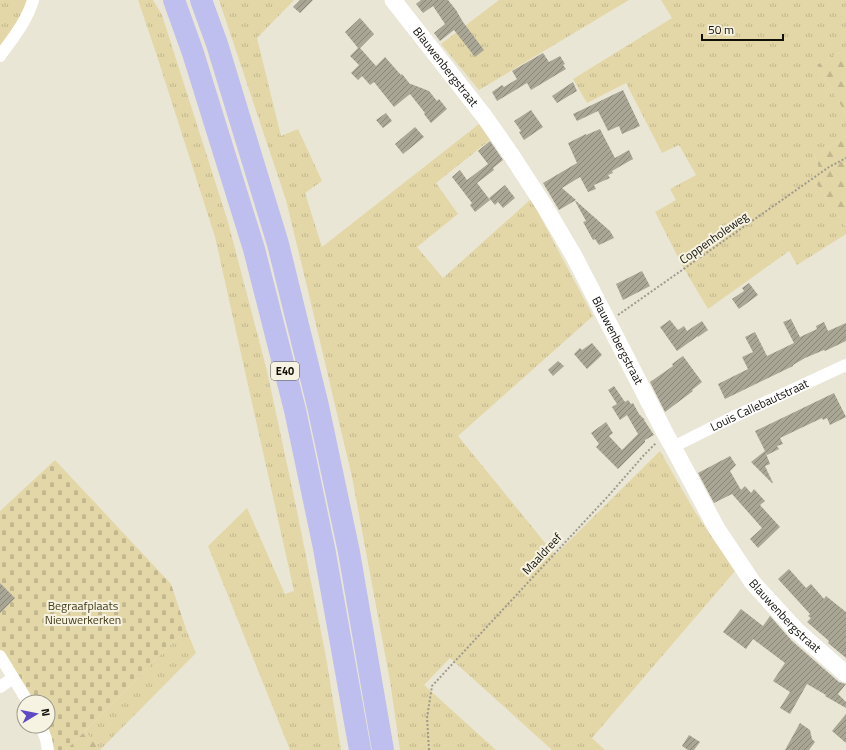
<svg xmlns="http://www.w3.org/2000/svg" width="846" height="750" font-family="'Titillium Web',sans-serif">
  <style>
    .grass { fill: url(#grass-tufts) }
    .forest { fill: url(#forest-firs) }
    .cemetery { fill: url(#cemetery-stones) }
    .building { fill: url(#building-hatch) }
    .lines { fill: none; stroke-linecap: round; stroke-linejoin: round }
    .path { stroke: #9e9b8e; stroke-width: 2; stroke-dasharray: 2 2; stroke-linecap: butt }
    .street { stroke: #fff; stroke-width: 12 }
    .secondary { stroke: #fff; stroke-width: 17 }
    .highway { stroke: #bfbfef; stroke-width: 22 }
    .labels { text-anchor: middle; stroke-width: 4; stroke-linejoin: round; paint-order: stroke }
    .shield { fill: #f7f3e2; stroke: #55534a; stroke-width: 1 }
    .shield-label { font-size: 11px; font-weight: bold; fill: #100f09 }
    .street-label { font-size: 12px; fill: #100f09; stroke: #f7f3e2 }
    .park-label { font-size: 12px; fill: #443b18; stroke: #f7f3e2 }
  </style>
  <defs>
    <pattern id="grass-tufts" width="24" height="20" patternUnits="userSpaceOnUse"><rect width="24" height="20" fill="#e3d7a7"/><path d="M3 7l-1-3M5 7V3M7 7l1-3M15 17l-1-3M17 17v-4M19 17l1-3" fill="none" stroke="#c2b78e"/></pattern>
    <pattern id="forest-firs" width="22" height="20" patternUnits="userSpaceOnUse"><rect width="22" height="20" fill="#e3d7a7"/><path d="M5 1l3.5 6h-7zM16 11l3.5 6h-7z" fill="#c2b78e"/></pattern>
    <pattern id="cemetery-stones" width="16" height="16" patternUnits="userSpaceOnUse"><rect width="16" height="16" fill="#e3d7a7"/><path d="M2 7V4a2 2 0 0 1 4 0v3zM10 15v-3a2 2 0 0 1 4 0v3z" fill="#c2b78e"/></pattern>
    <pattern id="building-hatch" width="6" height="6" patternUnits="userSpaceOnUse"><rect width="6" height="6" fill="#aaa696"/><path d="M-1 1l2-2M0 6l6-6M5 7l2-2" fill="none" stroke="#898679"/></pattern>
  </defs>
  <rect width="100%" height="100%" fill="#eae6d5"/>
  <path class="grass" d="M 0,0 L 30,0 L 0,51 Z
    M 138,0 L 153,0 L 162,15 L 228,222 L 267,371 L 297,511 L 326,657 L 341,750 L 290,750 L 208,546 L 247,508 L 285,594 L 294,591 L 215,237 L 157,56 Z
    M 219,0 L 294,0 L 257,38 L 281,136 L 298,129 L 322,181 L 305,193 L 322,247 L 479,124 L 490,140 L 436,183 L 458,214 L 417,247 L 443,278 L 531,199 L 593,316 L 458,436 L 555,555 L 660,451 L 695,512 L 735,571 L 592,738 L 605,750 L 552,750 L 450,658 L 424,685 L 496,750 L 400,750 L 390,681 L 352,477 L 309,295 L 286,200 Z
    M 499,0 L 629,0 L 479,90 L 441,44 Z
    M 661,0 L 846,0 L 846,62 L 840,52 L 817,65 L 846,114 L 846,136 L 814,156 L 822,173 L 813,179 L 846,227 L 846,234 L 797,265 L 789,251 L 708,309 L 683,267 L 655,212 L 676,200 L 670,189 L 696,175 L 679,145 L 662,153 L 626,83 L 587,103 L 573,79 L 672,18 Z
    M 186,629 L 196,653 L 100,750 L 85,731 Z"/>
  <path class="forest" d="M 841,52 L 846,62 L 846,114 L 817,65 L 826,59 Z
    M 846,136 L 846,227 L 813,179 L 822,173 L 814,156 Z
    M 85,731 L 100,750 L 66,750 Z"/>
  <path class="cemetery" d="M 55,460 L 171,584 L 186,629 L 66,750 L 54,750 L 45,726 L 48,726 L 48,702 L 32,702 L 0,650 L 0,511 Z"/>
  <path class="building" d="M 300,0 L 313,0 L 300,13 L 293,7 Z
    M 421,0 L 448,0 L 456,10 L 463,22 L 484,50 L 475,57 L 454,30 L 440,41 L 434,33 L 445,24 L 433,6 L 423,13 L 416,4 Z
    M 360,18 L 374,34 L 360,48 L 376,66 L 385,57 L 401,75 L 402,74 L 410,84 L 411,84 L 429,91 L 437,101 L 439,99 L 447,109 L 431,123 L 424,114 L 425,113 L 410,94 L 394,107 L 374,82 L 370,85 L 362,76 L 358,80 L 351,73 L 359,65 L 350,56 L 358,48 L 345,32 Z
    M 543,53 L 549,62 L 560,56 L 565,64 L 563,65 L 566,69 L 531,90 L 527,83 L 497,101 L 492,92 L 502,85 L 504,87 L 517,79 L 512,71 Z
    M 573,82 L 577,91 L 557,103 L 552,96 Z
    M 623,90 L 640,126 L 622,134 L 619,126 L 608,131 L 598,111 L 577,121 L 573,114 Z
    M 531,110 L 543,127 L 524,140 L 519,132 L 521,131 L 514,121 Z
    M 386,113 L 392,121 L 383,128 L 376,120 Z
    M 415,127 L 424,137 L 403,154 L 395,144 Z
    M 600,129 L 615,158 L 629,150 L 633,159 L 612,171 L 613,173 L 608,175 L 610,178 L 594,185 L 596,189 L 588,192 L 580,177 L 562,188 L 576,200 L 559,210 L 543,183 L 577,163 L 568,143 L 586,134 L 586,135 Z
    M 490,141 L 503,160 L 493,168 L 494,170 L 477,183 L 490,200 L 475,212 L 470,205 L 472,203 L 452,177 L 460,170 L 467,180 L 488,164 L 478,151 Z
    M 505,185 L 515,198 L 503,208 L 498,202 L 495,205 L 489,198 Z
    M 575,201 L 576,201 L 610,231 L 614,238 L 599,245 L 595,239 L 593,240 L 583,222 L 586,221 Z
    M 642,271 L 650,286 L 623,300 L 616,284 Z
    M 749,283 L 758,295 L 739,309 L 732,299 L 744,291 L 742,288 Z
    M 791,319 L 800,337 L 817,329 L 816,326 L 824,322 L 828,331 L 846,323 L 846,341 L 825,351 L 824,350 L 805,358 L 793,365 L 793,366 L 725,399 L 718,384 L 748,369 L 742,357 L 753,352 L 745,337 L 755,332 L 767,356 L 794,343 L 783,322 Z
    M 670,320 L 678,330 L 684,326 L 687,331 L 702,321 L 708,330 L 698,337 L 698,336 L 677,351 L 660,327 Z
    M 592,343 L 602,355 L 587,369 L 574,354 L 580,348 L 582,350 Z
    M 683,356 L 702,382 L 692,390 L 693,391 L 665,412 L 650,382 L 673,366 L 672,364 Z
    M 558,361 L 564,366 L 553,376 L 548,370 Z
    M 614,386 L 625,402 L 628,400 L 631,404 L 633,403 L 639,414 L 645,420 L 644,420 L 654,435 L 645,440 L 645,442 L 618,469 L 596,447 L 599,444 L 591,433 L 606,422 L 613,433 L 609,436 L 622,450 L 638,434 L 627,415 L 620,420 L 612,407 L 617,404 L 608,390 Z
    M 834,393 L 846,417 L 830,425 L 827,418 L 823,420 L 822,418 L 780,438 L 783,444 L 777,446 L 779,449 L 767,455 L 755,431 Z
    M 765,451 L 770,464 L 765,466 L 773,483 L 772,483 L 751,462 Z
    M 730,456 L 736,465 L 730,471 L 741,490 L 745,486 L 751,493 L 754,489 L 765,501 L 760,505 L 780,527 L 758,548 L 750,539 L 762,528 L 755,520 L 732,494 L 714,503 L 698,473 Z
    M 789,569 L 806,588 L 811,584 L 824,599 L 826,596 L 846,612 L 846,658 L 828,643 L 829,641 L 807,622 L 811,618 L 808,616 L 810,614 L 778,579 Z
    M 0,583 L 15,598 L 0,613 Z
    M 741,609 L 763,626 L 770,616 L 792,641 L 839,682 L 846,684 L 838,694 L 846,702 L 846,708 L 825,696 L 826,695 L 807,684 L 790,714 L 780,708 L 790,692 L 773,681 L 785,663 L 753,639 L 746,649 L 723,632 Z
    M 846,714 L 846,743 L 832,731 Z
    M 800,723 L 810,730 L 812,739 L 815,742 L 809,750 L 785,750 Z
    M 689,735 L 700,742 L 694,750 L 688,750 L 682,746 Z"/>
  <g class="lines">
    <path class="path" d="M 618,315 L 829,167 L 846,158
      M 429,750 L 427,718 L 432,686 L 610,494 L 644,455 L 656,443"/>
    <g class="street">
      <path d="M 0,56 C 12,39 27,21 33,0"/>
      <path id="s1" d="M 673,447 L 727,420 L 846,365"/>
      <path d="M 0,656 L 28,702"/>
      <path d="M 0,687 L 13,678"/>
      <path d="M 41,726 L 46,739 L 48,750"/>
    </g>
    <path class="secondary" id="s2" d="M 393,0 L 484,116 L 512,156 L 545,207 L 574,256 L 666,435 L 673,447 L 717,529 L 753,583 L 797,631 L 846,674"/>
    <path class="highway" d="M 174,0 L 193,53 L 254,249 L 295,410 L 324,548 L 360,750
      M 201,0 L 217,44 L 278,244 L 318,406 L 349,552 L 383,750"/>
  </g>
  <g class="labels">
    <rect class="shield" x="271" y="362" width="28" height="18" rx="3"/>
    <g class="shield-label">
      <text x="285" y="375">E40</text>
    </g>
    <g class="street-label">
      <text dy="4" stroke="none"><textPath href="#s2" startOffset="85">Blauwenbergstraat</textPath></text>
      <text transform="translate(714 238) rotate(-35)" y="4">Coppenholeweg</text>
      <text dy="4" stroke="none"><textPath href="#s2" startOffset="409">Blauwenbergstraat</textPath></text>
      <text dy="4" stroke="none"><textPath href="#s1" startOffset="96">Louis Callebautstraat</textPath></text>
      <text transform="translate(542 554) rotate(-47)" y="4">Maaldreef</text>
      <text dy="4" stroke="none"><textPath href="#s2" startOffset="733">Blauwenbergstraat</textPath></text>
    </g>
    <g class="park-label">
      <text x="83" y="610">Begraafplaats<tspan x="83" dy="14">Nieuwerkerken</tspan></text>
    </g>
  </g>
  <g transform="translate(36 714) rotate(80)"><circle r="19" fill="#f7f3e2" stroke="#9b988b"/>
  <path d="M0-3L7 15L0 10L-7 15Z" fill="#5e4ac3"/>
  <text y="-6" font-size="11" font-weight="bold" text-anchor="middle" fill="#100f09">N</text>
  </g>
  <path d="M702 34v6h81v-6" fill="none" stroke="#100f09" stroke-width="2"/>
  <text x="708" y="34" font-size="12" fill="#100f09" stroke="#f7f3e2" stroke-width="3" paint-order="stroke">50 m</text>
</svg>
